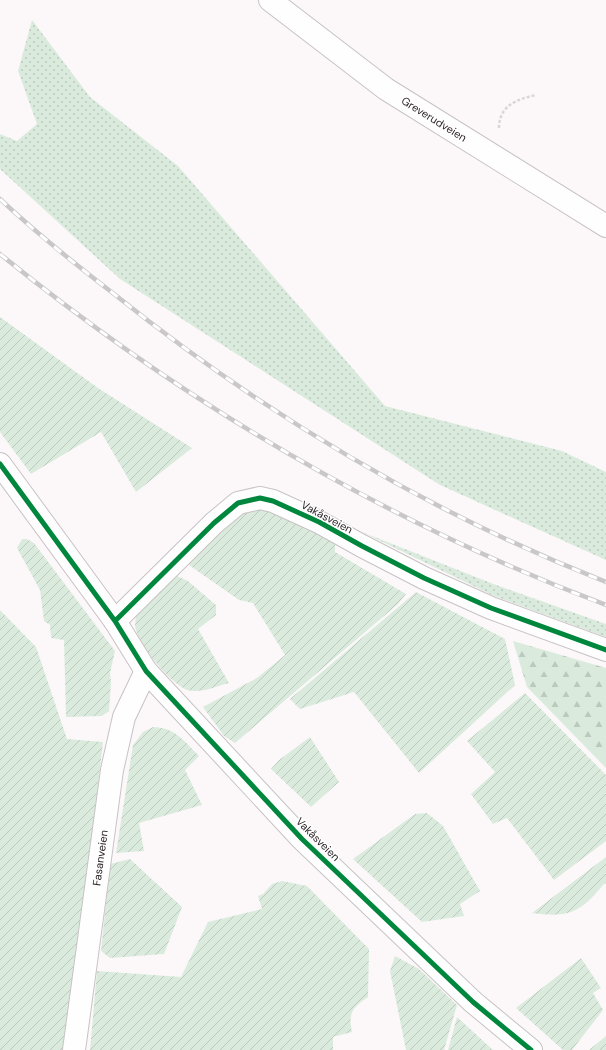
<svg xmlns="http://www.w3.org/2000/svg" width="606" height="1050" font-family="'DM Sans',sans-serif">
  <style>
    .grass { fill: url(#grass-dots) }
    .forest { fill: url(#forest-firs) }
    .garden { fill: url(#garden-furrows) }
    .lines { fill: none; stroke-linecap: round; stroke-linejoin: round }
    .street-casing { stroke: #c8c2c5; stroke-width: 24 }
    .path { stroke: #d8d6d7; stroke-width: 2.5; stroke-dasharray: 3 2; stroke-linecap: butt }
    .street { stroke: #fffefe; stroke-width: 22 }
    .rail-casing { stroke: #c9c7c8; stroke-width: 4.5 }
    .rail { stroke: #fff; stroke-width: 3; stroke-dasharray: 9; stroke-linecap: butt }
    .cycleway-casing { stroke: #fff; stroke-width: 8 }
    .cycleway { stroke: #00873e; stroke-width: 5 }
    .labels { text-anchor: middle; stroke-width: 3; stroke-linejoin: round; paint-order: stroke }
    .street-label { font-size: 11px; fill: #2d2427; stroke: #fff }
  </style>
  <defs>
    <pattern id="grass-dots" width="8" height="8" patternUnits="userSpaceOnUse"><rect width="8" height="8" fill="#daebdd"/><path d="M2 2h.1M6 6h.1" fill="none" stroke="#bbc9be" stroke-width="1.8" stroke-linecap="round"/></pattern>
    <pattern id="forest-firs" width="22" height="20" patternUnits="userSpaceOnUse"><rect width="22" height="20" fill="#daebdd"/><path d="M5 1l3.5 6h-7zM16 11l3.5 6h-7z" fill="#bbc9be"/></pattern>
    <pattern id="garden-furrows" width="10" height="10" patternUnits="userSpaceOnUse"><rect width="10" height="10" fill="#daebdd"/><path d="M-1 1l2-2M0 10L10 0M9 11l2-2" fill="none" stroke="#bbc9be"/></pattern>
  </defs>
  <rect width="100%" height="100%" fill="#fcf8fa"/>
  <path class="grass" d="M 32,20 L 90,97 L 178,166 L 385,406 L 562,451 L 606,472 L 606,560 L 440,485 L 120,279 L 0,169 L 0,134 L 17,141 L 37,124 L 18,71 Z
    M 362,532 L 496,585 L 606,624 L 606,637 L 492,595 Z"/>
  <path class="forest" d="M 513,641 L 606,668 L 606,768 L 527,687 Z"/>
  <path class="garden" d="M 0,317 L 98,388 L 192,448 L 136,492 L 101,432 L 31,474 L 0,432 Z
    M 263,506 L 335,541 L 335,552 L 406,594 L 398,604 L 235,743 L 224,736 L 203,707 L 257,678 L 285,655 L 253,603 L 239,600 L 189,565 L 187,560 L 231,517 Z
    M 22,539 L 27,539 L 34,543 L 115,651 L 110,673 L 111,683 L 109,711 L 102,716 L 66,717 L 64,640 L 51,638 L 50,625 L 44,621 L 40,590 L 17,548 Z
    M 177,576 L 188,581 L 216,605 L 216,615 L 198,629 L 229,683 C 217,686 200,694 187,690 C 170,683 141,647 136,630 C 134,625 136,619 136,615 L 171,578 Z
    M 416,592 L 505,639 L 515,685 L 419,773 L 354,692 L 300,709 L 290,699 Z
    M 0,610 L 36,647 L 67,739 L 103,742 L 85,901 L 66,1050 L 0,1050 Z
    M 525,693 L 606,775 L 606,841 L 554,880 L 507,818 L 493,824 L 471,794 L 495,772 L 467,741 Z
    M 153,727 C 175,727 185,742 199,756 L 185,770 L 202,805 L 139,823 L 144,851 L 116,853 L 133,745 L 143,732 Z
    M 310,737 L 339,782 L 311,807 L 271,769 L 279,760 Z
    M 427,813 L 443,826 L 480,891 L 460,904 L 464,916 L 422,922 L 353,859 L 415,814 Z
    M 606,857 L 606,884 L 604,884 C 580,913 569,918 532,913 Z
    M 130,859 L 182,907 L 164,954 L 110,958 L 101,951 L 110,864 Z
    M 282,881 L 307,886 L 369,949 L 368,997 C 352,1008 348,1013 352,1032 L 333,1037 L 333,1050 L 90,1050 L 97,971 L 181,977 L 208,922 L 262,909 L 258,896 L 263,894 L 272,884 Z
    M 395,956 L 419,969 L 457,1005 L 444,1050 L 406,1050 L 390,971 Z
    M 581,958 L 601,988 L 593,993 L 603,1010 L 572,1050 L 563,1050 L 516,1008 Z
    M 457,1017 L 493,1050 L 448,1050 Z
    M 606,1036 L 606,1050 L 589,1050 Z"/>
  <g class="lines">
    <g class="street-casing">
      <g id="street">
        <path id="s1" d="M 270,0 L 386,89 L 606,226"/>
        <path d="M 0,464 L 115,621 L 146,671 L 302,839 L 473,1002 L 531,1050"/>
        <path d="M 115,621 L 214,523 L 238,503 L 260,498 L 273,501 L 319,522 L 362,546 L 424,578 L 491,608 L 606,650"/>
        <path id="s2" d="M 74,1050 L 112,770 L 124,717 L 146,671"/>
      </g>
    </g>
    <path class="path" d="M 499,128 C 499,105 518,99 536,95"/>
    <use href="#street" class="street"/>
    <g class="rail-casing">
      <path id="rail" d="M 0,199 C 36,233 75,264 114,294 C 263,413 428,512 606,582
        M 0,254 C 183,402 386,522 606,605"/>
    </g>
    <use href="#rail" class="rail"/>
    <g class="cycleway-casing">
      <path id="cycleway" d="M 0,464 L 115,621 L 146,671 L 302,839 L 473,1002 L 531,1050
        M 115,621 L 214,523 L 238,503 L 260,498 L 273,501 L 319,522 L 362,546 L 424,578 L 491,608 L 606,650"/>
    </g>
    <use href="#cycleway" class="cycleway"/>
  </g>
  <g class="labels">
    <g class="street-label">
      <text dy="4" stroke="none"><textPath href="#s1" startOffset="203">Greverudveien</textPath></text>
      <text transform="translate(327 517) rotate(28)" y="4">Vakåsveien</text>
      <text transform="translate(318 839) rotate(45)" y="4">Vakåsveien</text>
      <text dy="4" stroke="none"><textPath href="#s2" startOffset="194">Fasanveien</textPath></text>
    </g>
  </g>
</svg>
